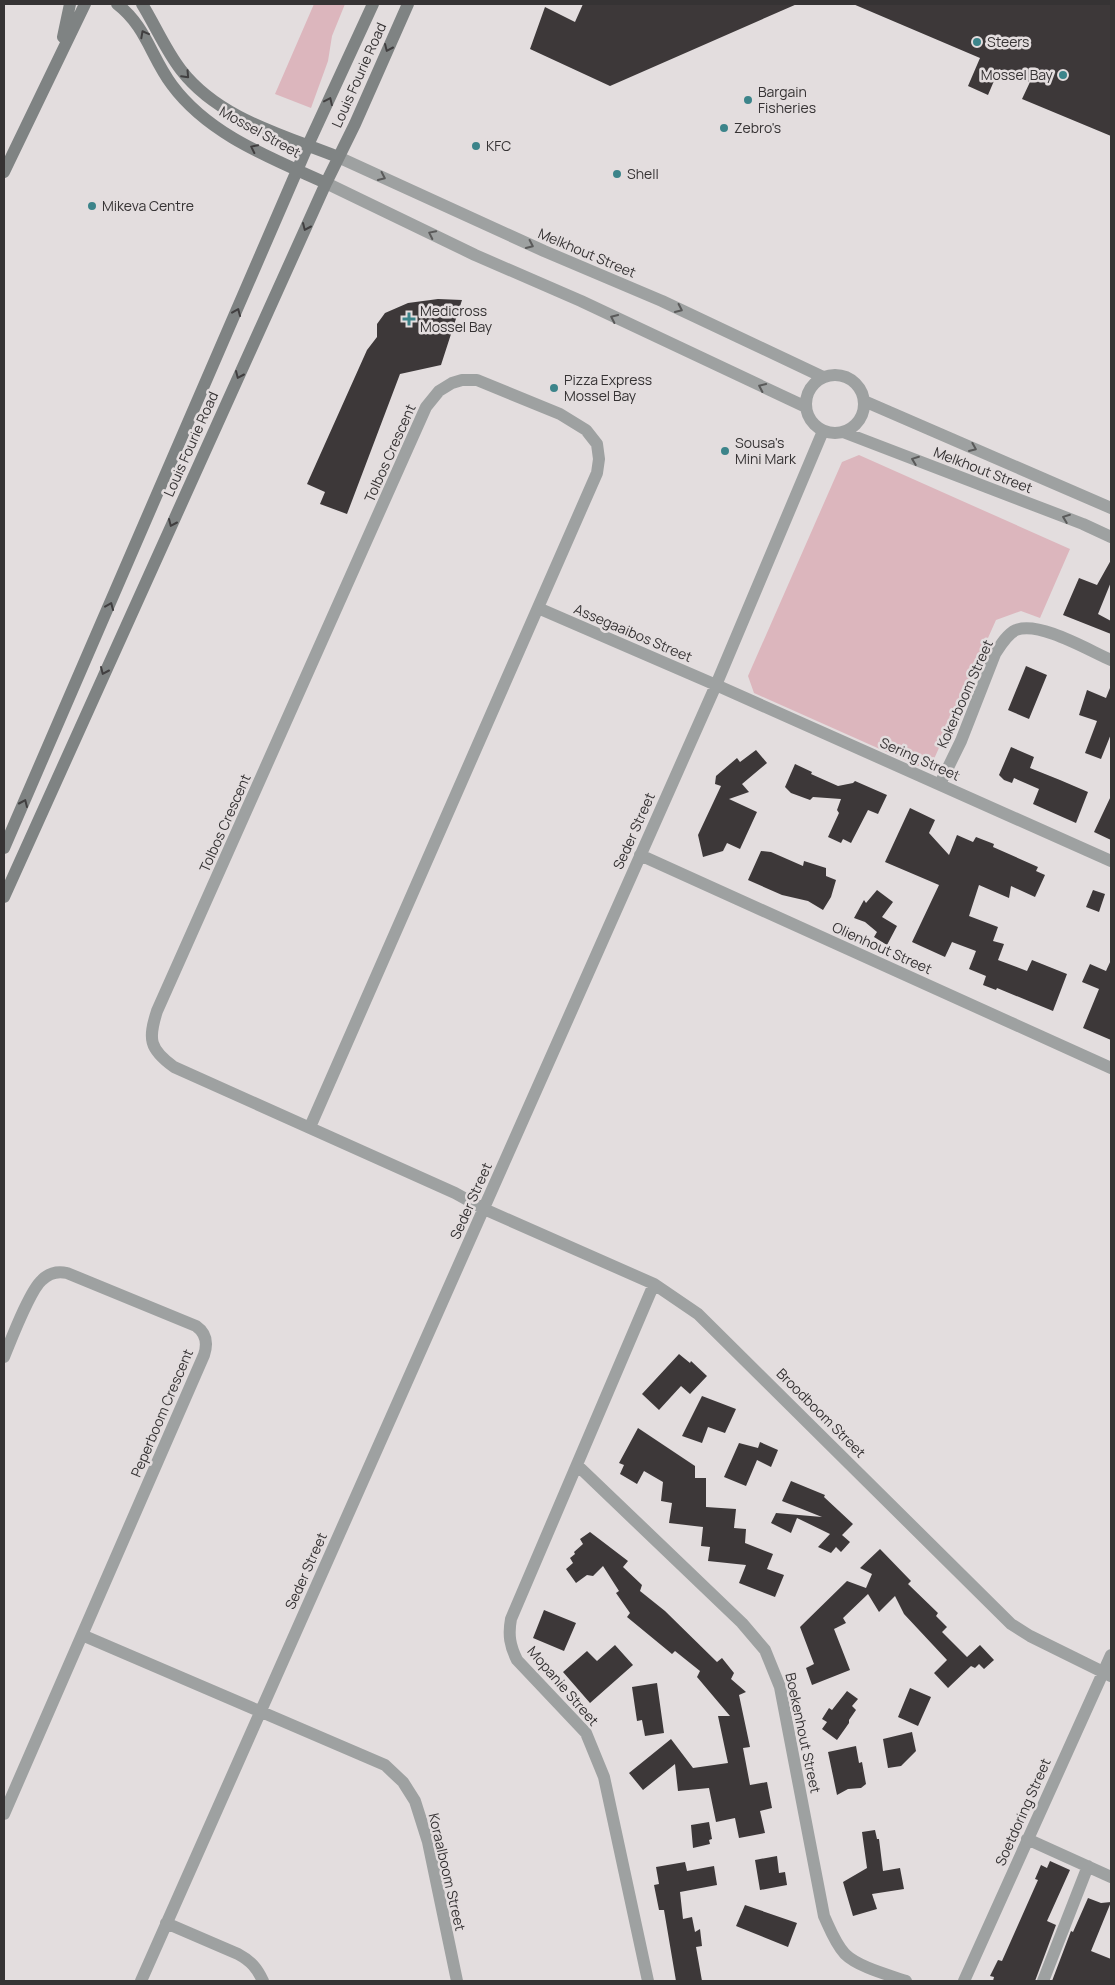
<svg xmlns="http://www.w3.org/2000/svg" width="1115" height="1985" font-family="Manrope,sans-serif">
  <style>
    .green { fill: #dcb6bd }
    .building { fill: #3d3839 }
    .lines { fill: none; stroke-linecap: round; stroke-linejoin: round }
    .street { stroke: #9ea1a1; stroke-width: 12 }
    .secondary { stroke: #7f8383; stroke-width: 12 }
    .oneway { stroke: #413f40 }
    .oneway2 { stroke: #5a5a5a }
    .poi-dot { fill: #3c848a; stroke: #e3ddde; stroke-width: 2 }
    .labels { text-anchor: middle; stroke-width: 5; stroke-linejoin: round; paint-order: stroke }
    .poi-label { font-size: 14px; fill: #363334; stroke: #e3ddde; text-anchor: start }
    .street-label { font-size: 14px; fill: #363334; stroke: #e3ddde }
  </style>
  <rect width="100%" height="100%" fill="#e3ddde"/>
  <path class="green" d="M 314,4 L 345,4 L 332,36 L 328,61 L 311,108 L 275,94 Z
    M 859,455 L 1070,549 L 1040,618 L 1021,611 L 996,620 L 934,759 L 918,766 L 754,693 L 748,676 L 842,462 Z"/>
  <path class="building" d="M 583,4 L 797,4 L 610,86 L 530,49 L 545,7 L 575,22 Z
    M 853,4 L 1111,4 L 1111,136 L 1022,99 L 1030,82 L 999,69 L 988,95 L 968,86 L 980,58 Z
    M 438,299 L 462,300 L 441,365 L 400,374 L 347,514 L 320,504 L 325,492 L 307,484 L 367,350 L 377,337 L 377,324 L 385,313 L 408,303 Z
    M 1111,560 L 1111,582 L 1098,614 L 1111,621 L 1111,634 L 1063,615 L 1079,578 L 1097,585 Z
    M 1026,666 L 1047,675 L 1029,719 L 1008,710 Z
    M 1110,688 L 1111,734 L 1101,759 L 1085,753 L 1097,721 L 1079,715 L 1087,690 L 1106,698 Z
    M 1011,747 L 1034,757 L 1030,768 L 1060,780 L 1088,792 L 1076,823 L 1033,804 L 1039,789 L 1014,778 L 1012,783 L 1004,780 L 999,775 Z
    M 756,750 L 767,763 L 742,784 L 749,792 L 729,799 L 757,812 L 740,849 L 727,843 L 723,851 L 703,857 L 698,835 L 721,786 L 715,784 L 716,776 L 737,758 L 740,762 Z
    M 795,764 L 812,772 L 811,774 L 838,786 L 853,783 L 855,781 L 887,795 L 878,814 L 868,810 L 851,843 L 843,839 L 841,843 L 828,837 L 839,813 L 837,810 L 841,799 L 813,797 L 810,800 L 791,793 L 785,787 Z
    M 1111,796 L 1111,840 L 1094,832 Z
    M 910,808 L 935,820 L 929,833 L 949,855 L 957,835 L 973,842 L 976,837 L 994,844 L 993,847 L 1038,867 L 1036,871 L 1045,875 L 1035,897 L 1011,886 L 1009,898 L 979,885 L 969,916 L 998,927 L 993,941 L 1004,944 L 998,960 L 1027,971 L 1032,960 L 1067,974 L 1053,1011 L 997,988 L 996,990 L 983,985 L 986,976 L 969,969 L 976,951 L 952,942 L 945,957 L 912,942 L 939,885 L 885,862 Z
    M 761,851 L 771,852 L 803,866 L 804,861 L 826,868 L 826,876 L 836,880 L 831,897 L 823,910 L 808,901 L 782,895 L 748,880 Z
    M 877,890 L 893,902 L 882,917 L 897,926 L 887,945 L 874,937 L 877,932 L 865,922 L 854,918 L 864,900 L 866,903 Z
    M 1093,890 L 1105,894 L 1099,912 L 1086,907 Z
    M 1111,960 L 1111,1040 L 1083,1028 L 1099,989 L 1082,982 L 1090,964 L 1106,971 Z
    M 679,1354 L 690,1363 L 691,1361 L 707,1376 L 690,1394 L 681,1386 L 659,1410 L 642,1394 Z
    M 702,1396 L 736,1409 L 725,1433 L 708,1427 L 702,1443 L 682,1436 Z
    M 638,1428 L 695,1466 L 695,1478 L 706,1478 L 706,1507 L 736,1509 L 734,1528 L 746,1529 L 745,1543 L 773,1554 L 767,1569 L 784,1575 L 775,1597 L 739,1583 L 746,1565 L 708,1561 L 710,1547 L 701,1546 L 703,1527 L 669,1523 L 672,1503 L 661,1501 L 663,1482 L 644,1471 L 637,1484 L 620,1474 L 624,1465 L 619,1463 Z
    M 760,1442 L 778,1450 L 771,1467 L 757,1460 L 746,1486 L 724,1477 L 739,1443 L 758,1448 Z
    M 791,1481 L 825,1495 L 824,1497 L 853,1524 L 842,1535 L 850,1542 L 841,1552 L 836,1547 L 831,1553 L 818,1547 L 830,1534 L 797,1518 L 791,1533 L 771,1523 L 776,1513 L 822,1517 L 782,1501 Z
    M 590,1532 L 628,1561 L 623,1567 L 642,1585 L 640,1591 L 665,1611 L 717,1662 L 722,1658 L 734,1673 L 731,1679 L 746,1692 L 739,1695 L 750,1747 L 743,1748 L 750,1785 L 767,1782 L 772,1808 L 760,1811 L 765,1833 L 739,1838 L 735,1818 L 716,1822 L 709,1788 L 678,1791 L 675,1764 L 643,1790 L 629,1773 L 671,1739 L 693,1768 L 728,1763 L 718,1716 L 730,1716 L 697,1677 L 700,1671 L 675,1651 L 672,1654 L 627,1617 L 630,1613 L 616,1593 L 619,1591 L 603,1566 L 593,1576 L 587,1575 L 576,1583 L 566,1569 L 573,1563 L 570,1558 L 575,1554 L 574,1552 L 583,1544 L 580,1539 Z
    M 880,1549 L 911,1581 L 908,1584 L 938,1613 L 936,1616 L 947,1627 L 942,1632 L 967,1657 L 980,1645 L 994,1660 L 984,1669 L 979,1664 L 975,1668 L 971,1666 L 948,1688 L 934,1673 L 947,1660 L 904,1614 L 895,1596 L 879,1612 L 868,1594 L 843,1618 L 846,1623 L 834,1629 L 850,1670 L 812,1685 L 806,1668 L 814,1664 L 800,1627 L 847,1581 L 866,1588 L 872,1574 L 860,1568 Z
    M 544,1610 L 576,1623 L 564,1651 L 533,1638 Z
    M 615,1645 L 633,1665 L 590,1703 L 563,1672 L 587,1651 L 597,1661 Z
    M 657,1683 L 664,1733 L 645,1736 L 642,1720 L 637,1721 L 632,1687 Z
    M 910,1688 L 931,1697 L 918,1726 L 898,1717 Z
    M 847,1691 L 858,1699 L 852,1706 L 856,1710 L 849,1720 L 849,1723 L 837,1740 L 822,1729 L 827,1722 L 822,1719 L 829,1708 L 832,1710 Z
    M 912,1732 L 916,1751 L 901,1766 L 888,1768 L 883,1739 Z
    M 856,1746 L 859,1763 L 862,1762 L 866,1784 L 861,1788 L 848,1789 L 837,1795 L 828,1752 Z
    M 709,1822 L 712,1839 L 709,1840 L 710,1844 L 693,1848 L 691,1825 Z
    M 875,1830 L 877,1839 L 879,1839 L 883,1871 L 900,1868 L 904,1889 L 872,1894 L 877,1909 L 853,1916 L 843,1882 L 867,1868 L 862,1832 Z
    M 777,1856 L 779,1873 L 785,1872 L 787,1885 L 760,1890 L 755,1860 Z
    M 1050,1861 L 1070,1870 L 1047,1921 L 1056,1925 L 1035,1981 L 993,1981 L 994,1977 L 990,1976 L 998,1960 L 1002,1961 L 1038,1880 L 1035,1879 L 1041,1865 L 1047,1868 Z
    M 685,1862 L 687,1871 L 714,1866 L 717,1885 L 680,1892 L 683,1919 L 692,1917 L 695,1932 L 700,1929 L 702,1946 L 696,1947 L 702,1981 L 676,1981 L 664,1910 L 659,1910 L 654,1885 L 659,1884 L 656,1867 Z
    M 1088,1898 L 1101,1903 L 1111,1902 L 1091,1951 L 1111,1959 L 1111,1981 L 1052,1981 L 1071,1931 L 1073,1932 Z
    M 745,1905 L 797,1923 L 788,1947 L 736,1926 Z"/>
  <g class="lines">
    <path class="street" d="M 338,157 L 544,251 L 662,301 L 823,377
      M 326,183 L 475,255 L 581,301 L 806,407
      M806 404a29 29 0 1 1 58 0a29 29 0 1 1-58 0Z
      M 864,401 L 1111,508
      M 843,432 L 1083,524 L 1111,537
      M 538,608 L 716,685 L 1111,861
      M 940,784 L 961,741 L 995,654 C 1000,646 1007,634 1016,630 C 1040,621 1088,650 1111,660
      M 640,855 L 1111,1068
      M 310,1127 L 597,473 L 599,459 L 597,444 L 586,430 L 560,414 L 477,380 L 462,380 L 452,383 L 439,391 L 426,407 L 157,1011 C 148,1039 149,1049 174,1067 L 455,1193 L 484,1209 L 654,1284 L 698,1314 L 1011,1624 L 1030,1636 L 1111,1676
      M 4,1357 C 11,1340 30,1290 42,1280 C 49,1273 58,1271 67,1273 L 196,1326 C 206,1333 208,1343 204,1355 L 4,1814
      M 577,1465 L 742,1623 L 765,1650 L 780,1687 L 824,1916 C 830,1929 835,1943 845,1954 C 858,1967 889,1975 906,1981
      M 82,1635 L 385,1765 L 403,1782 L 415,1801 L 428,1842 L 457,1981
      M 1027,1839 L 1111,1877
      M 166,1923 L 238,1954 C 251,1961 257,1968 263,1981
      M 141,1981 L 716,685 L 823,431
      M 648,1981 L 604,1777 L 586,1733 L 517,1660 C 510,1646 508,1635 511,1619 L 654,1284
      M 964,1981 L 1111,1655
      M 1043,1981 L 1088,1866"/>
    <path class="secondary" d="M 117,4 C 146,26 151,57 172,85 C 209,135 271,158 326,183
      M 142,4 C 155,25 166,51 181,70 C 219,119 283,135 338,157
      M 63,37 L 70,4
      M 4,172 L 85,4
      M 4,848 L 308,145 L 373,4
      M 4,897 L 326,183 L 355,124 L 408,4"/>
  </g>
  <defs><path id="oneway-chevron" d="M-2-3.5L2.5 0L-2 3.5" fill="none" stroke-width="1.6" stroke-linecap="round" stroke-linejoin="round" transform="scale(1.25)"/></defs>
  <g class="oneway">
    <use href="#oneway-chevron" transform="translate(144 34) rotate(-118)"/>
    <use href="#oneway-chevron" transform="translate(388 48) rotate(114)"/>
    <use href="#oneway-chevron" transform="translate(186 75) rotate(47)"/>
    <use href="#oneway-chevron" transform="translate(329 101) rotate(-65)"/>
    <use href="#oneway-chevron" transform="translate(254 148) rotate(-154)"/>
    <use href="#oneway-chevron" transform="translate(306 227) rotate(114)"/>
    <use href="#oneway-chevron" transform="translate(237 312) rotate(-67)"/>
    <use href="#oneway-chevron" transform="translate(239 375) rotate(114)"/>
    <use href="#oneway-chevron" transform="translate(172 523) rotate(114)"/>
    <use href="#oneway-chevron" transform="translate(110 606) rotate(-67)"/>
    <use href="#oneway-chevron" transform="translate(104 671) rotate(114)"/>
    <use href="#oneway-chevron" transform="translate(24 803) rotate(-66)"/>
  </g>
  <g class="oneway2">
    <use href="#oneway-chevron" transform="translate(382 177) rotate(25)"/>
    <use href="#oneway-chevron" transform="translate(432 234) rotate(-154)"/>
    <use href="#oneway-chevron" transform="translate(530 245) rotate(25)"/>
    <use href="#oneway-chevron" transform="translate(679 309) rotate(25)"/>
    <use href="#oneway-chevron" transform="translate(614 318) rotate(-155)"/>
    <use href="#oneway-chevron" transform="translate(762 387) rotate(-155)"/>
    <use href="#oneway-chevron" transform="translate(973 448) rotate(23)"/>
    <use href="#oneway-chevron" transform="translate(915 460) rotate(-159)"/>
    <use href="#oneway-chevron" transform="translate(1066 518) rotate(-159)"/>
  </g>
  <g class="poi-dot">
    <circle cx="977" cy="42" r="5"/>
    <circle cx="1063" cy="75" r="5"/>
    <circle cx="748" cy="100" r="5"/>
    <circle cx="724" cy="128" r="5"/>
    <circle cx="476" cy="146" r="5"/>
    <circle cx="617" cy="174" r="5"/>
    <circle cx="92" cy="206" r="5"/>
    <path d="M406.5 311.5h5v5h5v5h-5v5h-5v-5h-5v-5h5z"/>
    <circle cx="554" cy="388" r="5"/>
    <circle cx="725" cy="451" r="5"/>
  </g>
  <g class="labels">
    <g class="poi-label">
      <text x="987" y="47">Steers</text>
      <text x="1053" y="80" text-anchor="end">Mossel Bay</text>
      <text x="758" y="97">Bargain<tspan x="758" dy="16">Fisheries</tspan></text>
      <text x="734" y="133">Zebro's</text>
      <text x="486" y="151">KFC</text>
      <text x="627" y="179">Shell</text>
      <text x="102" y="211">Mikeva Centre</text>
      <text x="420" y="316">Medicross<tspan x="420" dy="16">Mossel Bay</tspan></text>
      <text x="564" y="385">Pizza Express<tspan x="564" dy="16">Mossel Bay</tspan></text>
      <text x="735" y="448">Sousa's<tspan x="735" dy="16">Mini Mark</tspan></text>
    </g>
    <g class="street-label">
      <text transform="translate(359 75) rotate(-66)" y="5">Louis Fourie Road</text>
      <text transform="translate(260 132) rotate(29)" y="5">Mossel Street</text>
      <text transform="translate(587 253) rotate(23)" y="5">Melkhout Street</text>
      <text transform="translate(191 444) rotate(-66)" y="5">Louis Fourie Road</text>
      <text transform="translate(390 453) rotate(-66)" y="5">Tolbos Crescent</text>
      <text transform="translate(983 470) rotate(21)" y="5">Melkhout Street</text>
      <text transform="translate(633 633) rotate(23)" y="5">Assegaaibos Street</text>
      <text transform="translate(965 694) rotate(-66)" y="5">Kokerboom Street</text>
      <text transform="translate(920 759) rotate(24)" y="5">Sering Street</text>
      <text transform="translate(225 823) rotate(-66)" y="5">Tolbos Crescent</text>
      <text transform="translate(634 831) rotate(-66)" y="5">Seder Street</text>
      <text transform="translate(882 948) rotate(24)" y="5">Olienhout Street</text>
      <text transform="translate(471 1201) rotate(-66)" y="5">Seder Street</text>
      <text transform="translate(162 1413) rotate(-67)" y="5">Peperboom Crescent</text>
      <text transform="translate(821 1413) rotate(45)" y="5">Broodboom Street</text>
      <text transform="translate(306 1571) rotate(-66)" y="5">Seder Street</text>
      <text transform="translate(563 1686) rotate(49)" y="5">Mopanie Street</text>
      <text transform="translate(803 1733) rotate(78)" y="5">Boekenhout Street</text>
      <text transform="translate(1023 1812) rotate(-66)" y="5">Soetdoring Street</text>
      <text transform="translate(447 1872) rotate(77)" y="5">Koraalboom Street</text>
    </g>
  </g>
  <rect width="1115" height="1985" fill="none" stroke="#363334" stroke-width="10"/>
</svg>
